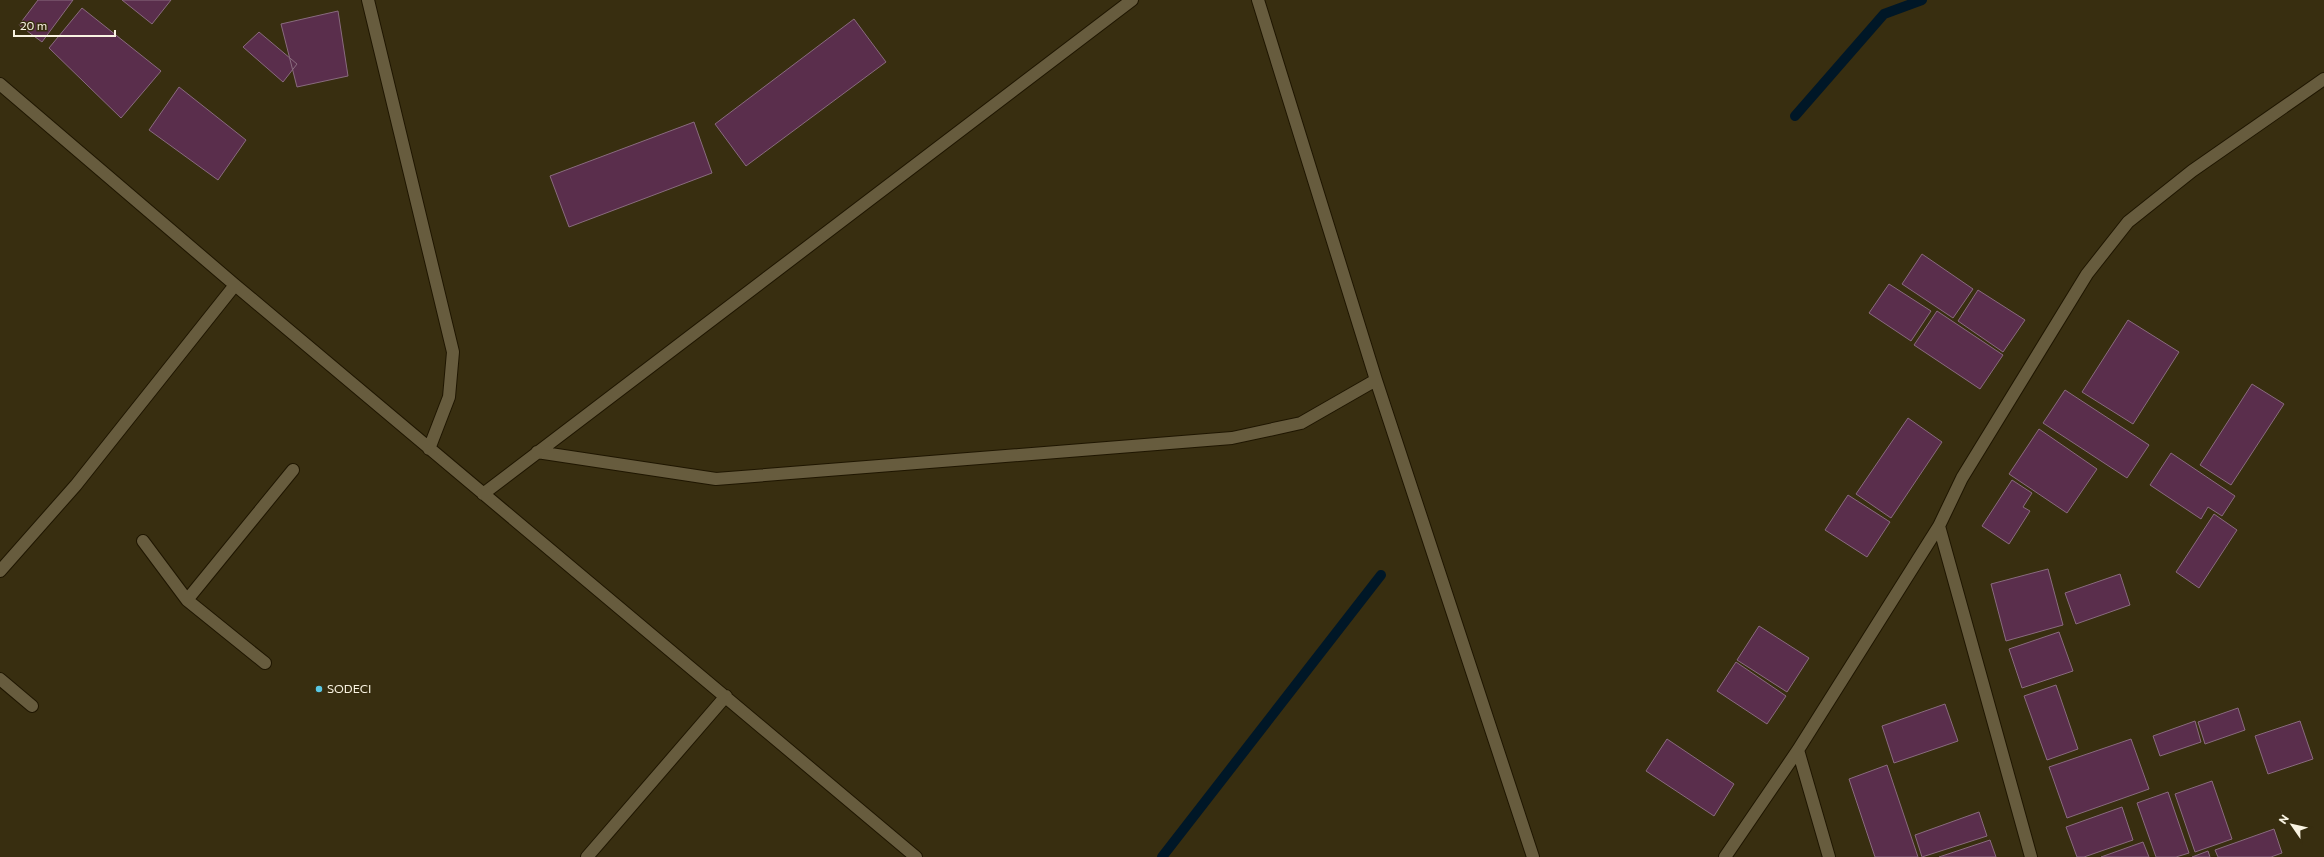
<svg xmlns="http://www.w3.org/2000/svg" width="2324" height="857" font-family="Commissioner,sans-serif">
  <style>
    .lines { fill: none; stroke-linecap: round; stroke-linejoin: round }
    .stream { stroke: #001727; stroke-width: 10 }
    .building { fill: #5a2e4c; stroke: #896b7e }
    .lane-casing { stroke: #1f1600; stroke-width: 14 }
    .street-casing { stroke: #1f1600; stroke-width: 14 }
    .lane { stroke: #675c3e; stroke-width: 12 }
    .street { stroke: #675c3e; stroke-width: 12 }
    .poi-dot { fill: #59c8e4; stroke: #382e10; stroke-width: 1.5 }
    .labels { text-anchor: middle; stroke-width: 3; stroke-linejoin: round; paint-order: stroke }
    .poi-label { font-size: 12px; fill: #f9f3e2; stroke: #382e10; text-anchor: start }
  </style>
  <rect width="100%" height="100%" fill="#382e10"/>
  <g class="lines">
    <path class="stream" d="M 1795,116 L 1884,14 L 1922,0
      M 1162,857 L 1381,575"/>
  </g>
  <path class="building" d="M 38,0 L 73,0 L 42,42 L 19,25 Z
    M 122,0 L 171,0 L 152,24 Z
    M 82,8 L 161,71 L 121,118 L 49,48 Z
    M 338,11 L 348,76 L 297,87 L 281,24 Z
    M 854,19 L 886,62 L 746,166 L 715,124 Z
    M 259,32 L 297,64 L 283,82 L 243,47 Z
    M 179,87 L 246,140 L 218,180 L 149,130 Z
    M 694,122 L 712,173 L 569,227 L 550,176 Z
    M 1922,254 L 1973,289 L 1953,318 L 1902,284 Z
    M 1889,284 L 1931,311 L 1911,341 L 1869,313 Z
    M 1978,290 L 2025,320 L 2003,352 L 1958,321 Z
    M 1937,311 L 2003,355 L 1980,389 L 1914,345 Z
    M 2128,320 L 2179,352 L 2133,424 L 2082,392 Z
    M 2252,384 L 2284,404 L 2231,485 L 2200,465 Z
    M 2065,390 L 2149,445 L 2127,478 L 2043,423 Z
    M 1908,418 L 1942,442 L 1891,518 L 1856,494 Z
    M 2039,429 L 2097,469 L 2067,513 L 2009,474 Z
    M 2171,453 L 2235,496 L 2222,516 L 2208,507 L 2201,519 L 2150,485 Z
    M 2012,480 L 2032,493 L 2023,507 L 2030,511 L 2009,544 L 1982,526 Z
    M 1848,495 L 1890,522 L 1867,557 L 1825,530 Z
    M 2214,514 L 2237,530 L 2199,588 L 2176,572 Z
    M 2048,569 L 2063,625 L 2006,641 L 1991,584 Z
    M 2120,574 L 2130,605 L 2076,624 L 2065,593 Z
    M 1759,626 L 1809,658 L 1787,692 L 1737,660 Z
    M 2059,632 L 2073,671 L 2022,688 L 2009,649 Z
    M 1736,662 L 1786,696 L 1767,724 L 1717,691 Z
    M 2056,685 L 2078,749 L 2047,760 L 2024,696 Z
    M 1945,704 L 1958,741 L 1894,763 L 1882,726 Z
    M 2238,708 L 2245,730 L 2205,744 L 2198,722 Z
    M 2195,721 L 2201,742 L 2160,756 L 2153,736 Z
    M 2300,721 L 2313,759 L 2268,774 L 2255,736 Z
    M 1667,739 L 1734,784 L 1714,816 L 1646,771 Z
    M 2131,739 L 2149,789 L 2067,818 L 2049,767 Z
    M 1887,765 L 1918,857 L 1875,857 L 1849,779 Z
    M 2212,781 L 2232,839 L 2195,852 L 2175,794 Z
    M 2168,792 L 2189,853 L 2176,857 L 2156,857 L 2137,803 Z
    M 2122,807 L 2133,840 L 2084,857 L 2077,857 L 2066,827 Z
    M 1979,812 L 1987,836 L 1922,857 L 1915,835 Z
    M 2274,829 L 2282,853 L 2271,857 L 2218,857 L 2215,850 Z
    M 1990,840 L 1996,857 L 1939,857 Z
    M 2143,842 L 2149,857 L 2101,857 Z
    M 2208,851 L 2210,857 L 2192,857 Z"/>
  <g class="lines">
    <g class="lane-casing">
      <path id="lane" d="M 143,541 L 187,600 L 265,663
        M 187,600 L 293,470"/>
    </g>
    <g class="street-casing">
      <path id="street" d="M 368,0 L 453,352 L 449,397 L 429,449
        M 1258,0 L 1376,380 L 1533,857
        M 0,84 L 235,285 L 916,857
        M 537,452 L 716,479 L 1232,438 L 1301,423 L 1376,380
        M 483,494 L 1132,0
        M 1939,526 L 2031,857
        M 0,571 L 76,485 L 235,285
        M 0,679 L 32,706
        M 1798,750 L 1829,857
        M 587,857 L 726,696
        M 1725,857 L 1798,750 L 1939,526 L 1962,478 L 2087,274 L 2128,222 L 2192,171 L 2324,79"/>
    </g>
    <use href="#lane" class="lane"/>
    <use href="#street" class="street"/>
  </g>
  <circle class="poi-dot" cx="319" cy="689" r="4"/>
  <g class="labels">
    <g class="poi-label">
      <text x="327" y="693">SODECI</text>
    </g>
  </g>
  <g transform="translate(2292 825) rotate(304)" stroke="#382e10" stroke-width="3" paint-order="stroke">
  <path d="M0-3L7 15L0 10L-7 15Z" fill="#f9f3e2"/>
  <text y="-6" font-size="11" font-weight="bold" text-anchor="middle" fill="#f9f3e2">N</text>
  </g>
  <path d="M14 30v6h101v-6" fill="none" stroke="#f9f3e2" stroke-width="2"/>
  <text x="20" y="30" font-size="12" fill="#f9f3e2" stroke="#382e10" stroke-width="3" paint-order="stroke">20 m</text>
</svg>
